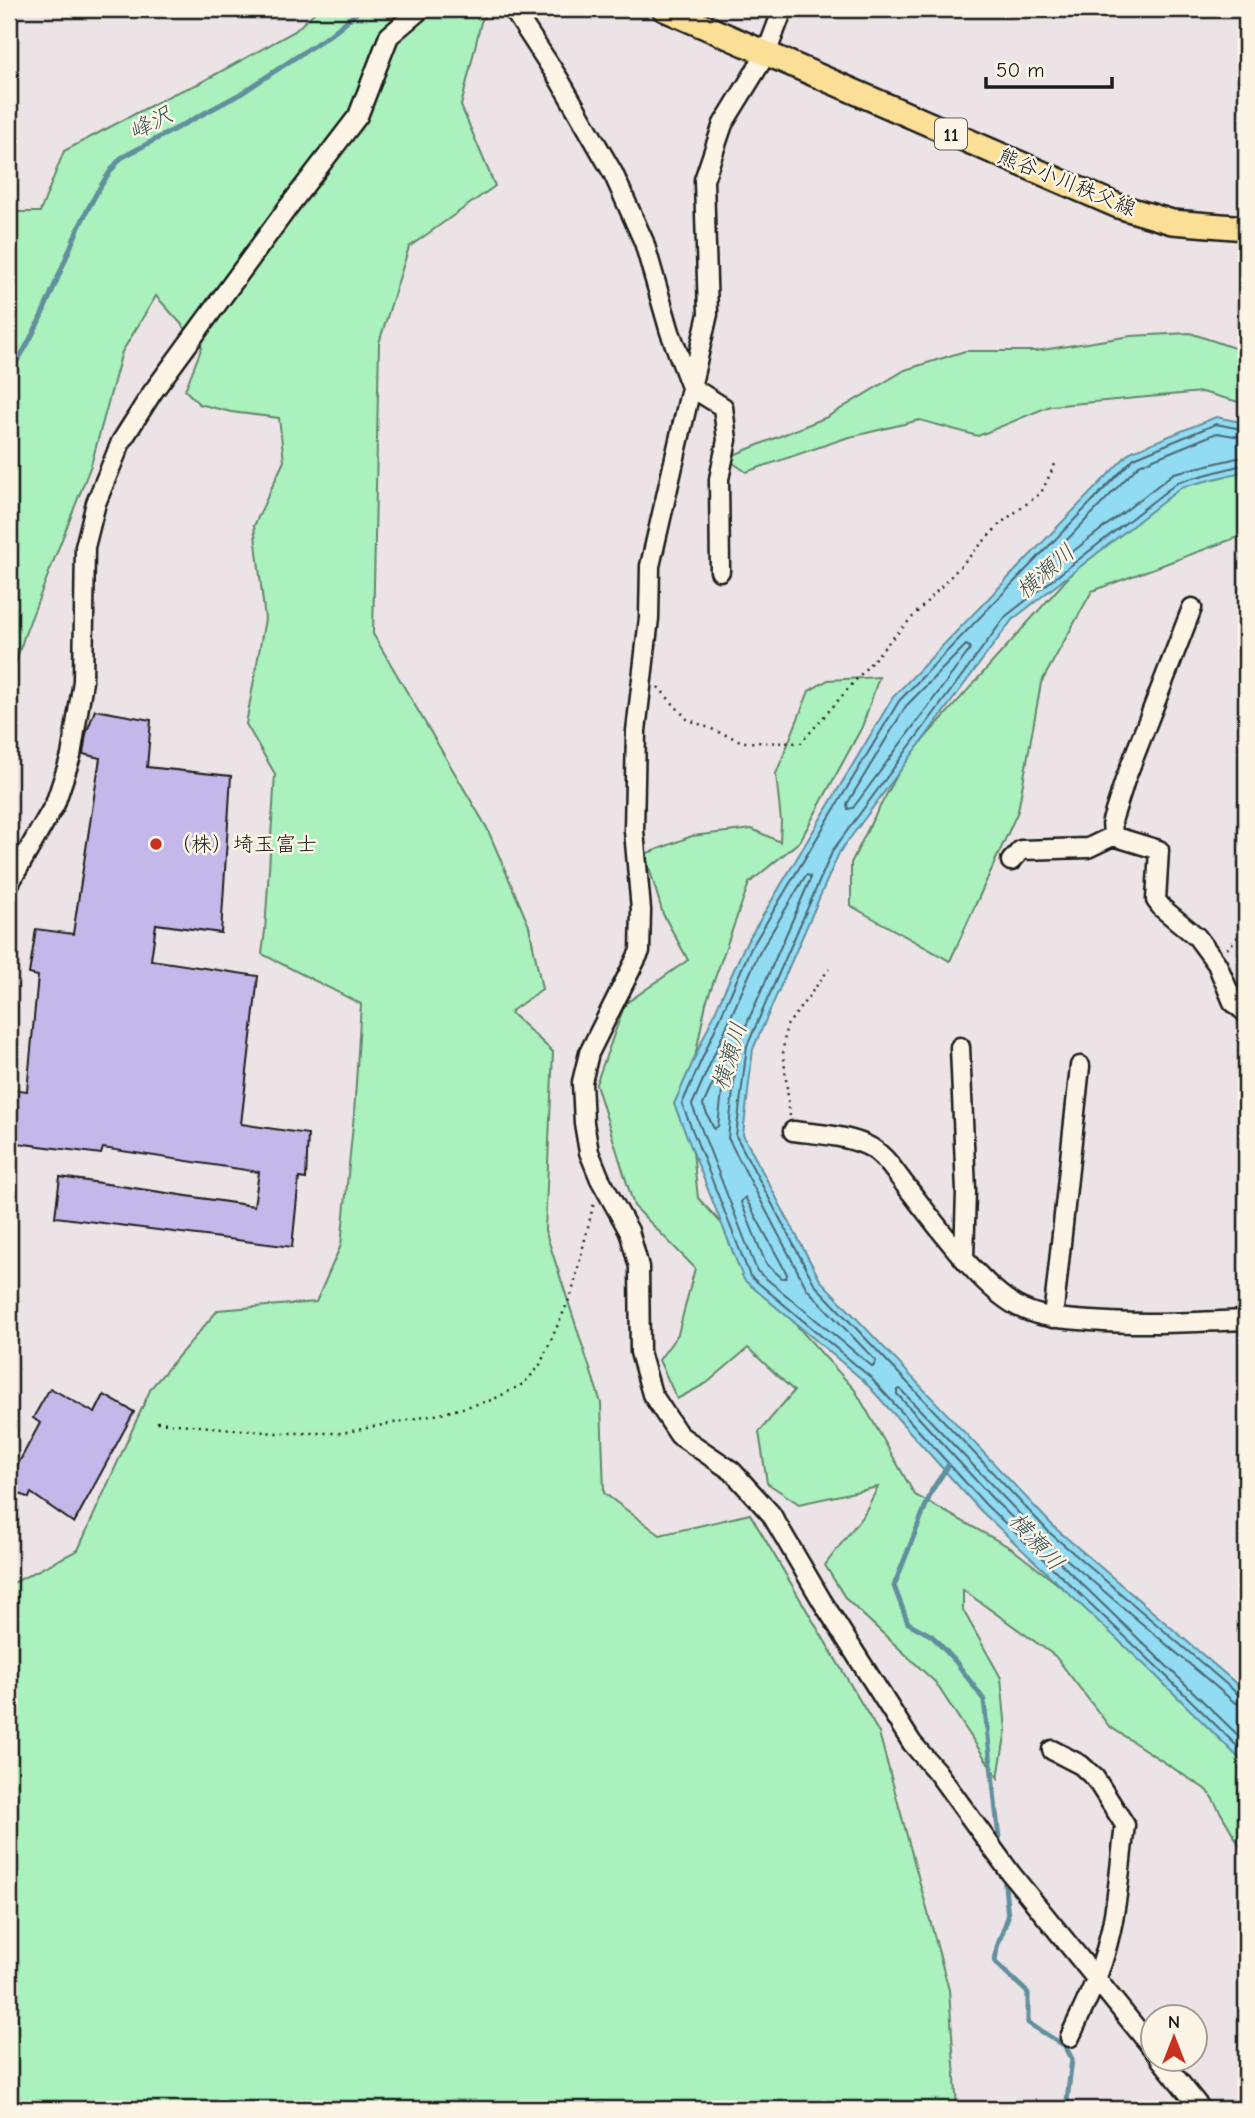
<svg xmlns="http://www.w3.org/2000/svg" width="1255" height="2118" font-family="'Comic Neue','Klee One',sans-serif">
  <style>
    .green { fill: #aaf1bd; stroke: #63866c; stroke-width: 2 }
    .water { fill: #91dbf3; stroke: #628f9d; stroke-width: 2 }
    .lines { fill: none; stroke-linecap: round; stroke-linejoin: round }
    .shore { stroke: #4b6872; stroke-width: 2 }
    .stream { stroke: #628f9d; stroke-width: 5 }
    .building { fill: #c3b8e9; stroke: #1c1c1c; stroke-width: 2 }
    .minor-casing { stroke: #1c1c1c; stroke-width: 23 }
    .major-casing { stroke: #1c1c1c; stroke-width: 28 }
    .path { stroke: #1c1c1c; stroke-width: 2.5; stroke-dasharray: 2 5; stroke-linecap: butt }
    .minor { stroke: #fcf5e5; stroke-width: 18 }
    .major { stroke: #fbdf96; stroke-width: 23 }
    .poi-dot { fill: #c8321e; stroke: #fcf5e5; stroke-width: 2.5 }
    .labels { text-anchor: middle; stroke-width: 5; stroke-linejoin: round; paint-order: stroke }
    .shield { fill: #fcf5e5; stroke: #5f5d58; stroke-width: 2 }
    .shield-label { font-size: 19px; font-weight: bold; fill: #1c1c1c }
    .street-label { font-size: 21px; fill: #1c1c1c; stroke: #fcf5e5 }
    .poi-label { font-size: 21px; fill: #1c1c1c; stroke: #fcf5e5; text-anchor: start }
    .water-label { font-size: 23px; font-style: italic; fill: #3f555c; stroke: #fcf5e5 }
  </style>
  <rect width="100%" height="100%" fill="#ebe3e6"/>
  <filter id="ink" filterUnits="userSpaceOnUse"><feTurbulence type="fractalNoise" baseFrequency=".0143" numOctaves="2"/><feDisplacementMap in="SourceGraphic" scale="14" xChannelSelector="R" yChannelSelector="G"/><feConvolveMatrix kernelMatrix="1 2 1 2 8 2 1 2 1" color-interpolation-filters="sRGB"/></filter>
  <g filter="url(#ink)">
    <path class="green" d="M 318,9 L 488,9 L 481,22 L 461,106 L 495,186 L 409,247 L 379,343 L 373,634 L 487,828 L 529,926 L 542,989 L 510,1012 L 553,1052 L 545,1230 L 601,1403 L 604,1493 L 660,1535 L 750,1514 L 879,1733 L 949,1990 L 957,2109 L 9,2109 L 9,1585 L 78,1550 L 151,1388 L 218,1310 L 316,1302 L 341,1245 L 354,1114 L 361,1004 L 262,954 L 265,931 L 275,774 L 246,724 L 265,619 L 254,526 L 284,461 L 279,418 L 231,412 L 199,404 L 185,390 L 202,347 L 156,296 L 122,352 L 91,465 L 25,634 L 9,683 L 9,212 L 40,212 L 64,151 L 173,94 L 198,84 L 295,31 Z
      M 1190,333 L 1246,352 L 1246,404 L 1202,392 L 1050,406 L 978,436 L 920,420 L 846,438 L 746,472 L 726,458 L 827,417 L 905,370 L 965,351 L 1036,351 L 1131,336 Z
      M 1184,465 L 1246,469 L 1246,534 L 1092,591 L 1041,683 L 1018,811 L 950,961 L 851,906 L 851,863 L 872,821 L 906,759 L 1107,534 Z
      M 879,677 L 862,727 L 800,841 L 749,883 L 706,1003 L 687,1097 L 698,1198 L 749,1253 L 795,1324 L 855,1390 L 915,1495 L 1011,1548 L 1161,1664 L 1246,1737 L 1246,1856 L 1208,1791 L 1109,1726 L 1055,1656 L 963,1590 L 963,1610 L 1001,1678 L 1006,1730 L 998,1778 L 935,1682 L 846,1599 L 825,1565 L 864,1514 L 878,1487 L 799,1504 L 767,1483 L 759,1432 L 794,1391 L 748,1348 L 707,1383 L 677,1399 L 659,1360 L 678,1334 L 695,1268 L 634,1206 L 596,1084 L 625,1004 L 688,960 L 663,914 L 645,854 L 692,836 L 752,829 L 780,842 L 781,821 L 776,774 L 809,691 L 828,680 Z"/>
    <path class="water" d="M 1216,417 L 1246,423 L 1246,471 L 1182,487 L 1012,620 L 839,853 L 753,1049 L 743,1135 L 820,1280 L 1055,1528 L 1246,1692 L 1246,1765 L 1151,1671 L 980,1510 L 864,1381 L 744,1280 L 674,1104 L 744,947 L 893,697 L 1130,452 Z"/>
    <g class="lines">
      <path class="shore" d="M 1246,430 L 1216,424 L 1134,458 L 899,701 L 750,950 L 682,1104 L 750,1276 L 869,1376 L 986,1505 L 1156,1666 L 1246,1755
        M 1246,438 L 1217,433 L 1139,465 L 1036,572 L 1035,576 L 1040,577 L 1174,473 L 1246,456
        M 1246,464 L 1178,482 L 1006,616 L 833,850 L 747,1046 L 736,1136 L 815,1285 L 1050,1533 L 1239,1695 L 1246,1697
        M 966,645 L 970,647 L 969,651 L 853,808 L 848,809 L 847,804 L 906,706 Z
        M 806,875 L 810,876 L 810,880 L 738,1044 L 728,1138 L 807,1289 L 876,1361 L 873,1367 L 757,1271 L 692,1105 L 758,955 Z
        M 719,1070 L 724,1074 L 718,1126 L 714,1129 L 703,1105 Z
        M 745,1197 L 787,1274 L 786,1278 L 782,1278 L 766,1264 L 741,1202 Z
        M 900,1389 L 1032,1527 L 1031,1532 L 1027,1532 L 992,1498 L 897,1394 L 897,1390 Z
        M 1246,1706 L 1234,1702 L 1058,1552 L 1053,1552 L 1054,1557 L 1246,1743"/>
      <path class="stream" d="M 9,368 C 29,359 68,249 81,223 C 92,200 104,177 121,158 L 242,93 L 331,34 L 361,9
        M 948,1466 L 932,1490 L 894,1586 L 908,1623 L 932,1636 L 956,1662 L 984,1700 L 1000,1848
        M 1004,1875 L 1008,1917 L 997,1947 L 995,1962 L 1028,1993 L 1028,2023 L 1065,2046 L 1072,2059 L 1066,2109"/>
    </g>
    <path class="building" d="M 95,710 L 151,720 L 147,767 L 231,776 L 221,933 L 156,924 L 151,960 L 258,976 L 241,1124 L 308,1134 L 306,1179 L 299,1178 L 292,1247 L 55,1217 L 60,1177 L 254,1206 L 259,1172 L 103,1148 L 101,1154 L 9,1142 L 9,1089 L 27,1091 L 38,976 L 29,974 L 36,929 L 73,934 L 100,758 L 83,754 L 86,734 Z
      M 50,1388 L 95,1413 L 104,1395 L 134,1412 L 74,1523 L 31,1493 L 29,1498 L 9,1489 L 9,1481 L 40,1423 L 33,1418 Z"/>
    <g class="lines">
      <g class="minor-casing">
        <path id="minor" d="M 513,9 L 560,81 L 613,173 L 644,242 L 670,332 L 691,387 L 723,407 L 727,440 L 719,479 L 720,571
          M 783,9 L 766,54 L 723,124 L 704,180 L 708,314 L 650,566 L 649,618 L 636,731 L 634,831 L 641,910 L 640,951 L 589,1053 L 582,1082 L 584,1123 L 589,1152 L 600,1179 L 629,1231 L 639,1267 L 640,1352 L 652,1394 L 679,1435 L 732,1471 L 771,1514 L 822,1601 L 912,1743 L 937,1772 L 1012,1875 L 1154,2050
          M 1113,836 L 1112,821 L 1125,780 L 1192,608
          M 1011,861 L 1021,850 L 1088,848 L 1113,836 L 1159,850 L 1156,900 L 1162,908 L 1197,937 L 1217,964 L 1233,1002 L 1246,1013
          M 9,884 L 55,804 L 71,756 L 83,681 L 85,547 L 96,503 L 121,442 L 152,393 L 289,206 L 358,116 L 389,36 L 421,9
          M 960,1047 L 966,1191 L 964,1258
          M 793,1131 C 816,1134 843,1135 866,1145 C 884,1153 894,1171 906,1186 C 934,1221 983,1292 1023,1309 C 1045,1319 1068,1319 1091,1321 C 1143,1325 1195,1322 1246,1320
          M 1053,1318 L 1080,1066
          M 1052,1750 L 1081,1765 L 1095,1778 L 1125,1825 C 1120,1864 1118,1904 1108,1942 C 1100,1976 1084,2006 1070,2037
          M 1160,2058 L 1201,2109"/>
      </g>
      <g class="major-casing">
        <path id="major" d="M 664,9 L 1118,206 L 1172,222 L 1246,228"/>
      </g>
      <path class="path" d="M 658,687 L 687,719 L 743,742 L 801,743 L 889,642 L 1001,523 L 1041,493 L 1057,460
        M 1227,949 L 1246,928
        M 790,1116 L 783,1051 L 786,1027 L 829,969
        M 157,1422 L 275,1433 L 341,1433 L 440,1414 L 492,1400 L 523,1384 L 539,1367 L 572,1293 L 594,1202"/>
      <use href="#minor" class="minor"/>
      <use href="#major" class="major"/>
    </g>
  </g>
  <circle class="poi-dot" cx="156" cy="844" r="7"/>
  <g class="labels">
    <rect class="shield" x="935" y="118.5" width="32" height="31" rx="5"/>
    <g class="shield-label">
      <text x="951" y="141">11</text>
    </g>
    <g class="street-label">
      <text transform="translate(1067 182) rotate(22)" y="7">熊谷小川秩父線</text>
    </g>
    <g class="poi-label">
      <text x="170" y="851">（株）埼玉富士</text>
    </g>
    <g class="water-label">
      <text transform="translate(150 123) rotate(-28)" y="8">峰沢</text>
      <text transform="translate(1045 571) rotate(-41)" y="8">横瀬川</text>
      <text transform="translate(729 1056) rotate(-73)" y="8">横瀬川</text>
      <text transform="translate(1037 1541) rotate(48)" y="8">横瀬川</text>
    </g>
  </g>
  <rect width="1255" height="2118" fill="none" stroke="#fcf5e5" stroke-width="35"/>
  <rect x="18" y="18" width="1220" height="2083" fill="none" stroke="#1c1c1c" stroke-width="2.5" filter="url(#ink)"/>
  <g transform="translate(1174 2038)"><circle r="33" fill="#fcf5e5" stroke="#a29e95" stroke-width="2"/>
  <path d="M0-5L12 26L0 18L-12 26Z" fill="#c8321e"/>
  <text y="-10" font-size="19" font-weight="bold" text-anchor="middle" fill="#1c1c1c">N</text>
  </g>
  <path d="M986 77v10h126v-10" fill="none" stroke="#1c1c1c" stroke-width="3.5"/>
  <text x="996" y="77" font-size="21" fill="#1c1c1c" stroke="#fcf5e5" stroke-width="5" paint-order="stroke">50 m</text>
</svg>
